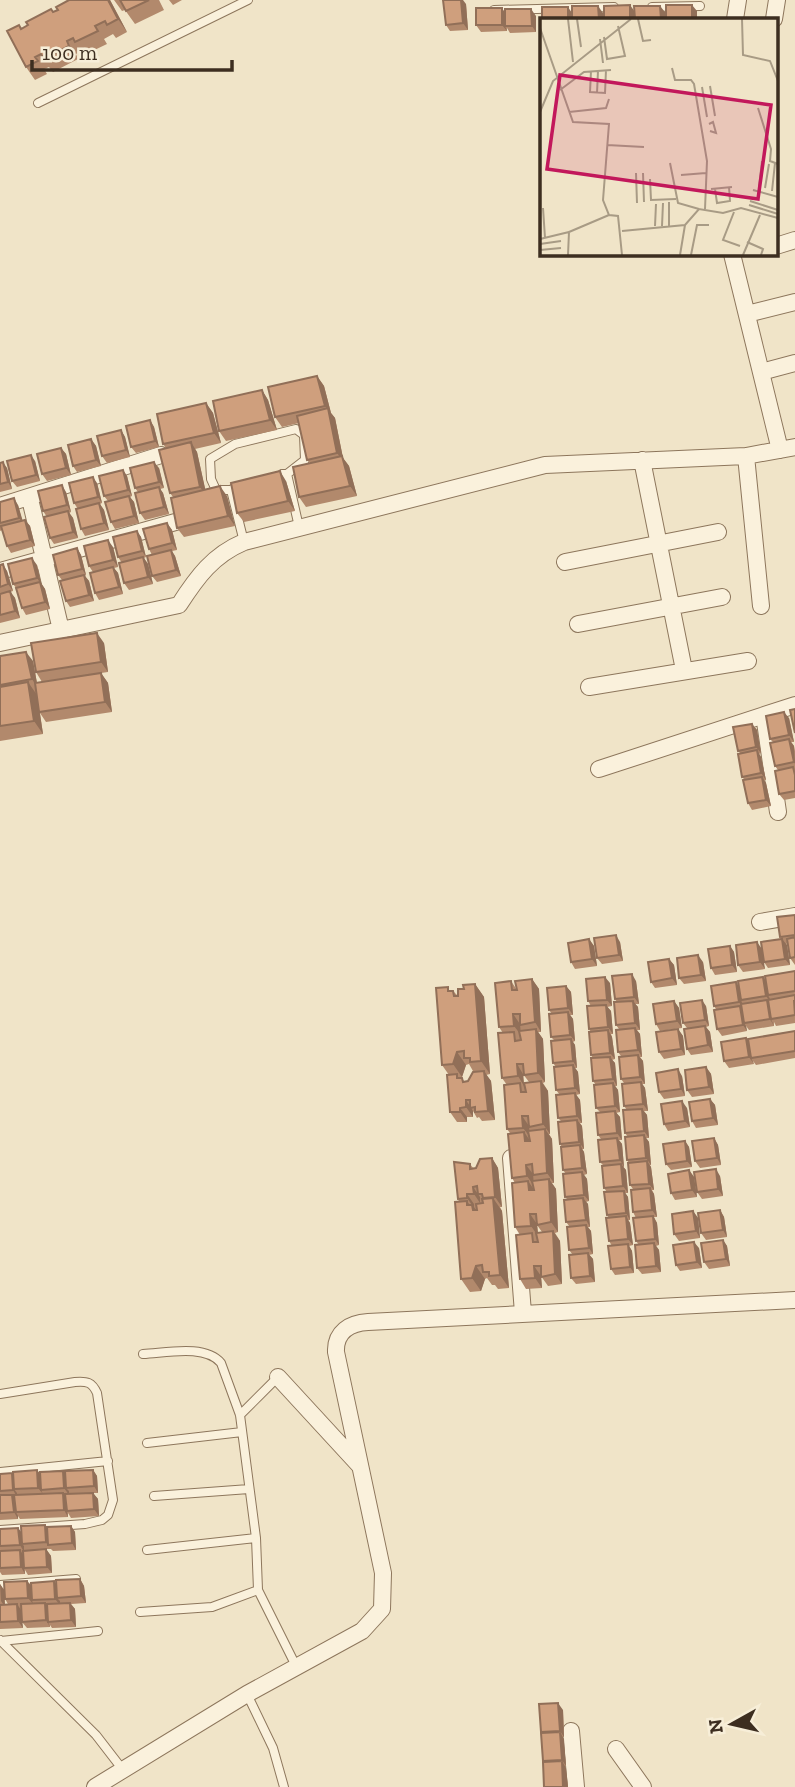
<svg xmlns="http://www.w3.org/2000/svg" width="795" height="1787" font-family="'Zilla Slab',serif">
  <style>
    .lines { fill: none; stroke-linecap: round; stroke-linejoin: round }
    .service-casing { stroke: #8d765c; stroke-width: 10 }
    .minor-casing { stroke: #8d765c; stroke-width: 18 }
    .service { stroke: #faf1dc; stroke-width: 8 }
    .minor { stroke: #faf1dc; stroke-width: 16 }
    .wall { fill: #b2896c; fill-rule: evenodd }
    .shaded-wall { fill: #916f58 }
    .building { fill: #cf9f7d; stroke: #916f58; stroke-width: 2 }
    .inset-road { fill: none; stroke: #a89b85; stroke-width: 2 }
    .view { fill: #c2185b; fill-opacity: 0.15; stroke: #c2185b; stroke-width: 3.5 }
    .inset-edge { fill: none; stroke: #3d2e20; stroke-width: 3.5 }
  </style>
  <rect width="100%" height="100%" fill="#f0e4c8"/>
  <g class="lines">
    <g class="service-casing">
      <path id="service" d="M 652,7 L 700,6
        M 494,10 L 614,7
        M 38,103 L 248,0
        M 282,474 L 287,474 L 299,527
        M 234,488 L 231,490 L 244,542
        M 231,490 L 216,490 L 211,479 L 210,459 L 235,444 L 296,429 L 304,435 L 305,460 L 287,474
        M 143,1354 C 166,1353 205,1344 221,1363 L 240,1415 L 256,1538 L 258,1590 L 296,1666
        M 0,1394 L 75,1382 C 87,1381 92,1382 97,1393 L 113,1500 L 108,1515 L 102,1520 L 85,1524 L 0,1530
        M 240,1415 L 278,1377
        M 147,1443 L 242,1432
        M 0,1472 L 108,1461
        M 154,1496 L 249,1489
        M 147,1550 L 256,1538
        M 0,1585 L 76,1579
        M 140,1612 L 212,1607 L 258,1590
        M 0,1640 L 96,1735 L 123,1770
        M 1,1641 L 98,1631
        M 247,1694 L 273,1748 L 284,1787"/>
    </g>
    <g class="minor-casing">
      <path id="minor" d="M 735,19 L 738,0
        M 774,19 L 777,0
        M 776,246 L 795,240
        M 732,254 L 780,450
        M 747,314 L 795,302
        M 761,372 L 795,363
        M 746,456 L 761,606
        M 642,460 L 684,670
        M 30,499 L 61,630
        M 0,506 L 161,455
        M 565,562 L 718,532
        M 0,571 L 179,521
        M 578,624 L 722,597
        M 0,643 L 179,605 C 197,577 213,555 244,542 L 545,465 L 746,456 L 795,447
        M 589,687 L 748,661
        M 764,715 L 778,812
        M 599,769 L 795,705
        M 760,922 L 795,916
        M 511,1158 L 523,1313
        M 278,1377 L 359,1465
        M 571,1731 L 576,1787
        M 616,1749 L 643,1787
        M 95,1787 L 247,1694 L 362,1631 L 382,1609 L 383,1573 L 336,1352 C 335,1332 350,1323 368,1322 L 795,1300"/>
    </g>
    <use href="#service" class="service"/>
    <use href="#minor" class="minor"/>
  </g>
  <path class="wall" d="M 110,0 L 127,32 L 116,38 L 113,34 L 104,39 L 107,44 L 84,55 L 81,51 L 76,54 L 78,59 L 53,72 L 49,67 L 44,69 L 47,74 L 35,80 L 26,67 L 19,25 L 22,29 L 53,12 Z
    M 114,0 L 159,0 L 164,10 L 135,24 L 125,10 L 122,11 Z
    M 169,0 L 182,0 L 173,5 Z
    M 466,4 L 468,30 L 450,31 L 446,25 Z
    M 502,8 L 505,13 L 536,16 L 536,32 L 510,33 L 507,28 L 507,31 L 481,32 L 476,25 Z
    M 317,376 L 324,386 L 331,413 L 335,418 L 343,458 L 349,466 L 357,496 L 306,507 L 299,497 L 310,463 L 307,460 L 299,423 L 282,427 L 275,417 Z
    M 262,390 L 268,400 L 277,430 L 226,441 L 219,431 Z
    M 206,403 L 213,413 L 221,443 L 195,449 L 197,452 L 205,489 L 227,496 L 235,526 L 184,537 L 177,528 L 173,497 L 170,493 L 166,448 L 163,444 Z
    M 150,420 L 154,427 L 159,447 L 136,453 L 131,447 Z
    M 121,430 L 125,437 L 130,457 L 107,463 L 102,456 Z
    M 91,439 L 96,446 L 101,466 L 77,472 L 73,466 Z
    M 61,448 L 66,454 L 71,475 L 47,481 L 42,474 Z
    M 35,461 L 40,481 L 17,487 L 12,481 Z
    M 0,463 L 7,468 L 12,489 L 0,492 Z
    M 159,468 L 164,488 L 160,489 L 163,493 L 169,514 L 145,520 L 140,513 L 138,492 L 135,488 Z
    M 123,470 L 127,476 L 132,496 L 130,497 L 134,502 L 139,523 L 115,529 L 111,522 L 108,501 L 104,496 Z
    M 286,481 L 295,511 L 244,522 L 237,513 Z
    M 97,483 L 102,503 L 100,504 L 104,510 L 109,530 L 85,536 L 81,529 L 78,509 L 74,503 Z
    M 66,492 L 71,512 L 69,513 L 73,518 L 78,538 L 54,544 L 50,538 L 47,517 L 43,511 Z
    M 0,502 L 18,505 L 22,520 L 25,520 L 30,526 L 35,546 L 11,553 L 7,546 L 2,530 L 0,531 Z
    M 167,523 L 172,530 L 177,550 L 172,551 L 175,556 L 181,576 L 157,582 L 152,576 L 152,555 L 149,549 Z
    M 137,531 L 141,537 L 146,557 L 144,558 L 148,564 L 153,584 L 129,590 L 124,583 L 122,563 L 118,557 Z
    M 113,547 L 118,567 L 114,568 L 118,573 L 123,594 L 99,600 L 95,593 L 93,572 L 89,566 Z
    M 77,548 L 81,555 L 86,575 L 85,576 L 89,581 L 94,601 L 70,607 L 66,601 L 62,580 L 58,575 Z
    M 0,565 L 7,571 L 13,591 L 10,592 L 15,598 L 20,618 L 0,623 Z
    M 37,565 L 41,583 L 45,589 L 50,609 L 26,615 L 22,608 L 17,589 L 13,584 Z
    M 104,643 L 108,672 L 101,673 L 108,683 L 112,712 L 46,722 L 40,713 L 43,734 L 0,741 L 0,656 L 33,661 L 37,683 L 42,682 L 36,672 Z
    M 789,718 L 794,742 L 791,742 L 794,746 L 795,751 L 795,798 L 784,800 L 779,794 L 778,770 L 775,766 L 773,742 L 770,739 Z
    M 752,724 L 757,730 L 761,753 L 759,754 L 761,757 L 766,780 L 764,780 L 766,783 L 771,806 L 752,810 L 748,803 L 745,780 L 742,777 L 740,753 L 738,751 Z
    M 795,915 L 795,965 L 790,958 L 788,943 L 786,944 L 787,945 L 790,965 L 768,968 L 764,962 L 781,939 L 780,937 Z
    M 589,939 L 594,946 L 597,966 L 575,969 L 571,962 Z
    M 620,942 L 623,961 L 602,964 L 597,958 Z
    M 757,942 L 765,969 L 743,972 L 738,965 Z
    M 730,946 L 734,952 L 737,972 L 715,975 L 711,968 Z
    M 669,959 L 674,965 L 677,985 L 655,988 L 651,982 Z
    M 703,962 L 706,981 L 684,984 L 679,978 Z
    M 795,971 L 795,1023 L 776,1026 L 774,1022 L 774,1026 L 749,1030 L 746,1026 L 747,1031 L 722,1036 L 717,1029 L 716,1009 L 714,1006 L 739,987 Z
    M 532,979 L 539,989 L 541,1032 L 538,1032 L 543,1039 L 545,1082 L 543,1083 L 548,1091 L 550,1134 L 549,1134 L 552,1139 L 554,1183 L 552,1183 L 556,1189 L 558,1232 L 555,1233 L 560,1241 L 562,1284 L 548,1286 L 541,1276 L 542,1288 L 526,1289 L 520,1279 L 520,1235 L 515,1227 L 515,1183 L 512,1178 L 510,1133 L 507,1129 L 507,1085 L 502,1078 L 503,1033 L 499,1027 L 511,981 L 517,990 ZM 523,1074 L 529,1082 L 524,1083 ZM 537,1224 L 537,1225 L 542,1232 L 538,1232 Z
    M 636,981 L 639,1004 L 635,1004 L 638,1007 L 640,1030 L 637,1030 L 640,1034 L 642,1057 L 640,1057 L 643,1061 L 645,1084 L 642,1084 L 645,1088 L 648,1111 L 644,1111 L 647,1115 L 649,1138 L 646,1138 L 649,1142 L 651,1165 L 650,1165 L 651,1167 L 654,1190 L 652,1190 L 654,1194 L 657,1217 L 654,1217 L 657,1223 L 659,1245 L 656,1246 L 659,1250 L 661,1272 L 642,1274 L 637,1268 L 639,1245 L 636,1241 L 636,1218 L 633,1212 L 633,1189 L 630,1185 L 629,1163 L 627,1160 L 628,1137 L 625,1133 L 627,1110 L 624,1106 L 624,1083 L 621,1079 L 621,1056 L 618,1052 L 619,1029 L 616,1025 L 617,1002 L 615,999 Z
    M 610,983 L 612,1006 L 607,1007 L 611,1011 L 613,1034 L 611,1034 L 612,1037 L 615,1059 L 612,1060 L 615,1063 L 617,1086 L 615,1086 L 618,1090 L 620,1112 L 616,1113 L 620,1117 L 622,1140 L 619,1140 L 622,1144 L 624,1167 L 623,1167 L 626,1170 L 628,1193 L 625,1193 L 628,1197 L 630,1220 L 628,1220 L 630,1223 L 633,1245 L 629,1246 L 632,1251 L 634,1273 L 615,1275 L 611,1269 L 612,1246 L 609,1241 L 609,1218 L 607,1215 L 607,1192 L 604,1188 L 603,1165 L 600,1162 L 601,1139 L 598,1135 L 600,1112 L 596,1108 L 596,1085 L 593,1081 L 593,1058 L 591,1055 L 591,1032 L 589,1029 L 591,1006 L 588,1001 Z
    M 475,984 L 484,997 L 490,1074 L 486,1075 L 491,1081 L 495,1120 L 482,1121 L 479,1117 L 477,1118 L 473,1111 L 473,1117 L 467,1117 L 467,1122 L 457,1122 L 450,1112 L 449,1075 L 442,1065 L 450,991 L 453,991 L 458,996 L 464,989 ZM 469,1064 L 473,1071 L 476,1071 L 477,1072 L 468,1081 L 465,1082 L 459,1077 L 462,1077 L 466,1065 Z
    M 566,986 L 571,992 L 573,1015 L 570,1015 L 573,1019 L 575,1041 L 573,1042 L 575,1045 L 577,1068 L 575,1068 L 578,1072 L 580,1094 L 576,1095 L 580,1100 L 582,1123 L 580,1123 L 582,1126 L 584,1149 L 582,1149 L 584,1152 L 587,1174 L 584,1175 L 587,1179 L 589,1201 L 586,1202 L 588,1204 L 590,1227 L 588,1227 L 591,1231 L 593,1254 L 589,1255 L 593,1259 L 595,1282 L 576,1284 L 571,1278 L 573,1255 L 569,1250 L 570,1227 L 566,1222 L 567,1199 L 565,1197 L 566,1174 L 563,1170 L 562,1147 L 560,1144 L 561,1121 L 558,1118 L 560,1095 L 556,1090 L 556,1067 L 553,1063 L 554,1040 L 551,1037 L 552,1014 L 549,1010 Z
    M 674,1001 L 679,1008 L 682,1028 L 660,1031 L 656,1024 Z
    M 706,1006 L 709,1026 L 706,1027 L 710,1032 L 713,1052 L 691,1055 L 687,1049 L 687,1028 L 683,1023 Z
    M 678,1029 L 683,1036 L 685,1055 L 664,1059 L 659,1052 Z
    M 795,1031 L 795,1058 L 756,1065 L 753,1061 L 754,1064 L 729,1068 L 724,1061 L 748,1041 Z
    M 706,1067 L 711,1074 L 714,1094 L 692,1097 L 687,1090 Z
    M 682,1076 L 685,1096 L 664,1099 L 659,1092 Z
    M 710,1099 L 715,1105 L 718,1125 L 696,1128 L 692,1121 Z
    M 687,1108 L 690,1127 L 668,1131 L 664,1124 Z
    M 714,1138 L 718,1145 L 721,1165 L 700,1168 L 695,1161 Z
    M 685,1141 L 689,1147 L 692,1167 L 671,1170 L 666,1164 Z
    M 492,1158 L 498,1168 L 502,1207 L 500,1207 L 502,1211 L 509,1288 L 498,1289 L 495,1285 L 492,1285 L 487,1278 L 485,1279 L 481,1291 L 470,1292 L 461,1279 L 459,1202 L 458,1199 L 470,1164 L 473,1168 L 476,1168 Z
    M 689,1170 L 694,1177 L 697,1197 L 675,1200 L 671,1193 Z
    M 720,1176 L 723,1196 L 702,1199 L 697,1192 Z
    M 720,1210 L 724,1217 L 727,1237 L 706,1240 L 701,1233 Z
    M 693,1211 L 698,1218 L 700,1238 L 679,1241 L 674,1234 Z
    M 723,1240 L 727,1246 L 730,1266 L 709,1269 L 704,1262 Z
    M 699,1248 L 702,1268 L 680,1271 L 676,1265 Z
    M 37,1470 L 40,1474 L 63,1471 L 66,1474 L 93,1470 L 97,1476 L 98,1493 L 93,1493 L 98,1499 L 99,1516 L 71,1518 L 68,1513 L 68,1517 L 20,1519 L 18,1516 L 18,1519 L 0,1520 L 0,1474 L 12,1473 L 13,1476 Z
    M 71,1526 L 75,1532 L 76,1550 L 53,1551 L 50,1548 L 51,1549 L 46,1549 L 51,1556 L 52,1573 L 28,1575 L 25,1570 L 25,1574 L 2,1575 L 0,1572 L 0,1529 L 21,1532 Z
    M 80,1579 L 84,1586 L 86,1603 L 71,1604 L 75,1609 L 76,1627 L 52,1628 L 50,1625 L 50,1627 L 27,1628 L 22,1622 L 23,1628 L 0,1629 L 0,1584 L 4,1590 L 5,1604 L 8,1604 L 5,1599 L 27,1581 L 31,1585 L 57,1585 Z
    M 563,1710 L 564,1737 L 563,1737 L 566,1766 L 565,1766 L 568,1787 L 544,1787 L 541,1732 Z"/>
  <path class="shaded-wall" d="M 108,0 L 110,0 L 127,32 L 118,19 Z
    M 461,0 L 463,0 L 466,4 L 468,30 L 463,23 Z
    M 630,5 L 635,12 L 635,19 L 630,19 Z
    M 692,5 L 697,11 L 697,19 L 692,19 Z
    M 598,6 L 603,13 L 603,19 L 599,19 Z
    M 660,6 L 665,12 L 665,19 L 661,19 Z
    M 568,7 L 572,13 L 572,19 L 568,19 Z
    M 502,8 L 506,15 L 505,26 L 507,31 L 502,25 Z
    M 531,9 L 536,16 L 536,32 L 532,26 Z
    M 317,376 L 324,386 L 331,413 L 335,418 L 343,458 L 349,466 L 357,496 L 350,486 L 343,461 L 337,453 L 329,411 L 325,406 Z
    M 262,390 L 268,400 L 277,430 L 270,420 Z
    M 206,403 L 213,413 L 221,443 L 214,433 Z
    M 150,420 L 154,427 L 159,447 L 155,441 Z
    M 121,430 L 125,437 L 130,457 L 126,450 Z
    M 91,439 L 96,446 L 101,466 L 96,460 Z
    M 191,442 L 197,452 L 207,497 L 200,487 Z
    M 61,448 L 66,454 L 71,475 L 66,468 Z
    M 31,455 L 35,461 L 40,481 L 36,475 Z
    M 3,462 L 7,468 L 12,489 L 8,482 Z
    M 154,462 L 159,468 L 164,488 L 159,482 Z
    M 123,470 L 127,476 L 132,496 L 128,490 Z
    M 280,471 L 286,481 L 295,511 L 288,501 Z
    M 93,477 L 97,483 L 102,503 L 98,497 Z
    M 62,485 L 66,492 L 71,512 L 67,505 Z
    M 220,486 L 227,496 L 235,526 L 228,516 Z
    M 159,487 L 163,493 L 169,514 L 164,507 Z
    M 129,496 L 134,502 L 139,523 L 134,516 Z
    M 14,498 L 18,505 L 24,525 L 19,518 Z
    M 99,503 L 104,510 L 109,530 L 104,523 Z
    M 68,511 L 73,518 L 78,538 L 73,532 Z
    M 25,520 L 30,526 L 35,546 L 30,540 Z
    M 167,523 L 172,530 L 177,550 L 172,543 Z
    M 137,531 L 141,537 L 146,557 L 142,551 Z
    M 108,540 L 113,547 L 118,567 L 113,560 Z
    M 77,548 L 81,555 L 86,575 L 82,569 Z
    M 171,550 L 175,556 L 181,576 L 176,570 Z
    M 143,557 L 148,564 L 153,584 L 148,577 Z
    M 32,558 L 37,565 L 41,583 L 45,589 L 50,609 L 45,602 L 41,584 L 37,578 Z
    M 3,564 L 7,571 L 13,591 L 8,584 Z
    M 113,567 L 118,573 L 123,594 L 119,587 Z
    M 84,575 L 89,581 L 94,601 L 89,595 Z
    M 10,591 L 15,598 L 20,618 L 15,611 Z
    M 97,633 L 104,643 L 108,672 L 101,662 Z
    M 26,652 L 33,661 L 38,689 L 32,679 Z
    M 101,673 L 108,683 L 112,712 L 105,702 Z
    M 28,682 L 37,695 L 43,734 L 34,721 Z
    M 784,712 L 789,718 L 794,742 L 789,735 Z
    M 752,724 L 757,730 L 761,753 L 756,747 Z
    M 789,739 L 794,746 L 795,764 L 794,762 Z
    M 757,750 L 761,757 L 766,780 L 761,773 Z
    M 762,777 L 766,783 L 771,806 L 766,800 Z
    M 616,935 L 620,942 L 623,961 L 619,955 Z
    M 589,939 L 594,946 L 597,966 L 592,959 Z
    M 782,939 L 787,945 L 790,965 L 785,959 Z
    M 757,942 L 762,949 L 765,969 L 760,962 Z
    M 730,946 L 734,952 L 737,972 L 732,965 Z
    M 698,955 L 703,962 L 706,981 L 701,975 Z
    M 669,959 L 674,965 L 677,985 L 672,978 Z
    M 632,974 L 636,981 L 639,1004 L 634,997 Z
    M 605,977 L 610,983 L 612,1006 L 607,1000 Z
    M 763,977 L 768,984 L 768,995 L 770,999 L 771,1003 L 766,996 Z
    M 532,979 L 539,989 L 541,1032 L 535,1022 Z
    M 736,982 L 740,989 L 741,1000 L 744,1008 L 739,1002 Z
    M 475,984 L 484,997 L 490,1074 L 481,1061 Z
    M 566,986 L 571,992 L 573,1015 L 568,1008 Z
    M 702,1000 L 706,1006 L 709,1026 L 705,1020 Z
    M 767,1000 L 771,1006 L 771,1019 L 774,1026 L 770,1019 Z
    M 633,1001 L 638,1007 L 640,1030 L 635,1023 Z
    M 674,1001 L 679,1008 L 682,1028 L 677,1021 Z
    M 606,1005 L 611,1011 L 613,1034 L 608,1027 Z
    M 740,1006 L 744,1012 L 744,1023 L 746,1026 L 747,1031 L 743,1025 Z
    M 568,1012 L 573,1019 L 575,1041 L 570,1035 Z
    M 513,1014 L 520,1024 L 521,1035 L 514,1026 Z
    M 705,1026 L 710,1032 L 713,1052 L 708,1045 Z
    M 635,1028 L 640,1034 L 642,1057 L 638,1050 Z
    M 536,1029 L 543,1039 L 545,1082 L 538,1073 Z
    M 678,1029 L 683,1036 L 685,1055 L 681,1049 Z
    M 608,1030 L 612,1037 L 615,1059 L 610,1053 Z
    M 746,1038 L 750,1045 L 751,1058 L 754,1064 L 749,1057 Z
    M 571,1039 L 575,1045 L 577,1068 L 573,1061 Z
    M 457,1052 L 466,1065 L 462,1077 L 453,1064 Z
    M 638,1055 L 643,1061 L 645,1084 L 640,1077 Z
    M 610,1057 L 615,1063 L 617,1086 L 613,1079 Z
    M 517,1064 L 523,1074 L 524,1086 L 518,1076 Z
    M 573,1065 L 578,1072 L 580,1094 L 575,1088 Z
    M 706,1067 L 711,1074 L 714,1094 L 709,1087 Z
    M 678,1069 L 682,1076 L 685,1096 L 681,1089 Z
    M 484,1071 L 491,1081 L 495,1120 L 488,1111 Z
    M 541,1081 L 548,1091 L 550,1134 L 543,1124 Z
    M 641,1082 L 645,1088 L 648,1111 L 643,1104 Z
    M 613,1083 L 618,1090 L 620,1112 L 615,1106 Z
    M 575,1093 L 580,1100 L 582,1123 L 577,1116 Z
    M 710,1099 L 715,1105 L 718,1125 L 713,1118 Z
    M 466,1100 L 473,1111 L 473,1117 L 466,1107 Z
    M 682,1101 L 687,1108 L 690,1127 L 685,1121 Z
    M 460,1108 L 467,1117 L 467,1122 L 460,1112 Z
    M 642,1109 L 647,1115 L 649,1138 L 644,1131 Z
    M 615,1111 L 620,1117 L 622,1140 L 617,1133 Z
    M 522,1116 L 529,1126 L 530,1137 L 523,1128 Z
    M 577,1120 L 582,1126 L 584,1149 L 579,1142 Z
    M 545,1129 L 552,1139 L 554,1183 L 547,1173 Z
    M 524,1132 L 531,1142 L 525,1141 Z
    M 644,1135 L 649,1142 L 651,1165 L 646,1158 Z
    M 617,1138 L 622,1144 L 624,1167 L 620,1160 Z
    M 714,1138 L 718,1145 L 721,1165 L 717,1158 Z
    M 685,1141 L 689,1147 L 692,1167 L 687,1161 Z
    M 580,1145 L 584,1152 L 587,1174 L 582,1168 Z
    M 492,1158 L 498,1168 L 502,1207 L 495,1197 Z
    M 647,1161 L 651,1167 L 654,1190 L 649,1184 Z
    M 621,1164 L 626,1170 L 628,1193 L 623,1186 Z
    M 526,1165 L 533,1174 L 534,1186 L 527,1176 Z
    M 716,1169 L 720,1176 L 723,1196 L 718,1189 Z
    M 689,1170 L 694,1177 L 697,1197 L 692,1190 Z
    M 582,1172 L 587,1179 L 589,1201 L 584,1195 Z
    M 549,1179 L 556,1189 L 558,1232 L 551,1222 Z
    M 528,1181 L 535,1191 L 529,1190 Z
    M 473,1187 L 480,1197 L 480,1203 L 474,1194 Z
    M 650,1188 L 654,1194 L 657,1217 L 652,1210 Z
    M 624,1191 L 628,1197 L 630,1220 L 626,1213 Z
    M 467,1194 L 474,1204 L 474,1207 L 481,1218 L 467,1205 L 467,1201 L 473,1210 L 472,1205 L 467,1198 Z
    M 493,1198 L 502,1211 L 509,1288 L 500,1275 Z
    M 583,1198 L 588,1204 L 590,1227 L 586,1220 Z
    M 720,1210 L 724,1217 L 727,1237 L 723,1230 Z
    M 693,1211 L 698,1218 L 700,1238 L 696,1231 Z
    M 530,1214 L 537,1224 L 538,1236 L 531,1226 Z
    M 626,1216 L 630,1223 L 633,1245 L 628,1239 Z
    M 653,1216 L 657,1223 L 659,1245 L 655,1239 Z
    M 586,1225 L 591,1231 L 593,1254 L 589,1248 Z
    M 553,1231 L 560,1241 L 562,1284 L 555,1274 Z
    M 723,1240 L 727,1246 L 730,1266 L 726,1259 Z
    M 694,1242 L 699,1248 L 702,1268 L 697,1262 Z
    M 654,1243 L 659,1250 L 661,1272 L 656,1266 Z
    M 628,1244 L 632,1251 L 634,1273 L 630,1267 Z
    M 588,1253 L 593,1259 L 595,1282 L 590,1276 Z
    M 476,1266 L 485,1279 L 481,1291 L 472,1278 Z
    M 534,1266 L 541,1276 L 542,1288 L 535,1278 Z
    M 37,1470 L 42,1477 L 41,1490 L 43,1494 L 38,1488 Z
    M 93,1470 L 97,1476 L 98,1493 L 94,1486 Z
    M 63,1471 L 68,1477 L 66,1488 L 69,1491 L 69,1495 L 64,1488 Z
    M 12,1473 L 16,1479 L 14,1489 L 17,1493 L 17,1497 L 13,1490 Z
    M 63,1493 L 67,1499 L 67,1511 L 68,1517 L 64,1510 Z
    M 93,1493 L 98,1499 L 99,1516 L 94,1509 Z
    M 12,1495 L 17,1501 L 16,1512 L 18,1516 L 18,1519 L 14,1512 Z
    M 45,1525 L 49,1531 L 48,1545 L 51,1549 L 46,1542 Z
    M 71,1526 L 75,1532 L 76,1550 L 72,1543 Z
    M 18,1528 L 23,1534 L 22,1544 L 24,1546 L 24,1552 L 20,1545 Z
    M 46,1549 L 51,1556 L 52,1573 L 47,1567 Z
    M 20,1550 L 24,1556 L 24,1568 L 25,1574 L 21,1567 Z
    M 80,1579 L 84,1586 L 86,1603 L 81,1596 Z
    M 27,1581 L 32,1587 L 32,1600 L 33,1604 L 28,1598 Z
    M 54,1581 L 59,1588 L 57,1598 L 60,1601 L 60,1605 L 55,1599 Z
    M 0,1584 L 4,1590 L 5,1607 L 1,1601 Z
    M 45,1603 L 49,1609 L 48,1622 L 50,1627 L 46,1620 Z
    M 70,1603 L 75,1609 L 76,1627 L 71,1620 Z
    M 17,1604 L 21,1610 L 23,1628 L 18,1621 Z
    M 558,1703 L 563,1710 L 564,1737 L 560,1731 Z
    M 560,1732 L 564,1739 L 566,1766 L 562,1760 Z
    M 562,1761 L 566,1768 L 568,1787 L 563,1787 Z"/>
  <path class="building" d="M 69,0 L 108,0 L 118,19 L 107,25 L 105,21 L 95,26 L 98,31 L 75,42 L 73,38 L 67,41 L 69,46 L 44,59 L 41,54 L 35,57 L 38,61 L 26,67 L 7,31 L 19,25 L 21,29 L 28,25 L 26,22 L 51,9 L 53,12 L 58,10 L 56,7 Z
    M 120,0 L 149,0 L 126,11 Z
    M 443,0 L 461,0 L 463,23 L 446,25 Z
    M 630,5 L 630,19 L 604,19 L 604,6 Z
    M 666,5 L 692,5 L 692,19 L 666,19 Z
    M 572,6 L 598,6 L 599,19 L 572,19 Z
    M 634,6 L 660,6 L 661,19 L 635,19 Z
    M 542,7 L 568,7 L 568,19 L 542,19 Z
    M 476,8 L 502,8 L 502,25 L 476,25 Z
    M 505,9 L 531,9 L 532,26 L 505,26 Z
    M 317,376 L 325,406 L 275,417 L 268,387 Z
    M 262,390 L 270,420 L 219,431 L 213,401 Z
    M 206,403 L 214,433 L 163,444 L 157,414 Z
    M 328,408 L 337,453 L 307,460 L 297,416 Z
    M 150,420 L 155,441 L 131,447 L 126,426 Z
    M 121,430 L 126,450 L 102,456 L 97,436 Z
    M 91,439 L 96,460 L 73,466 L 68,445 Z
    M 191,442 L 200,487 L 170,493 L 159,450 Z
    M 61,448 L 66,468 L 42,474 L 37,454 Z
    M 31,455 L 36,475 L 12,481 L 7,461 Z
    M 342,456 L 350,486 L 299,497 L 293,467 Z
    M 3,462 L 8,482 L 0,484 L 0,463 Z
    M 154,462 L 159,482 L 135,488 L 130,468 Z
    M 123,470 L 128,490 L 104,496 L 99,476 Z
    M 280,471 L 288,501 L 237,513 L 231,483 Z
    M 93,477 L 98,497 L 74,503 L 69,483 Z
    M 62,485 L 67,505 L 43,511 L 38,491 Z
    M 220,486 L 228,516 L 177,528 L 171,498 Z
    M 159,487 L 164,507 L 140,513 L 135,493 Z
    M 129,496 L 134,516 L 111,522 L 105,502 Z
    M 14,498 L 19,518 L 0,523 L 0,502 Z
    M 99,503 L 104,523 L 81,529 L 76,509 Z
    M 68,511 L 73,532 L 50,538 L 44,517 Z
    M 25,520 L 30,540 L 7,546 L 1,526 Z
    M 167,523 L 172,543 L 149,549 L 143,529 Z
    M 137,531 L 142,551 L 118,557 L 113,537 Z
    M 108,540 L 113,560 L 89,566 L 84,546 Z
    M 77,548 L 82,569 L 58,575 L 53,555 Z
    M 171,550 L 176,570 L 152,576 L 147,556 Z
    M 143,557 L 148,577 L 124,583 L 119,563 Z
    M 32,558 L 37,578 L 13,584 L 8,564 Z
    M 3,564 L 8,584 L 0,587 L 0,565 Z
    M 113,567 L 119,587 L 95,593 L 90,573 Z
    M 84,575 L 89,595 L 66,601 L 60,581 Z
    M 40,582 L 45,602 L 22,608 L 16,588 Z
    M 10,591 L 15,611 L 0,615 L 0,594 Z
    M 97,633 L 101,662 L 36,672 L 31,643 Z
    M 26,652 L 32,679 L 0,685 L 0,656 Z
    M 101,673 L 105,702 L 39,712 L 35,683 Z
    M 28,682 L 34,721 L 0,726 L 0,687 Z
    M 795,709 L 795,733 L 790,710 Z
    M 784,712 L 789,735 L 770,739 L 766,716 Z
    M 752,724 L 756,747 L 738,751 L 733,727 Z
    M 789,739 L 794,762 L 775,766 L 770,743 Z
    M 757,750 L 761,773 L 742,777 L 738,754 Z
    M 793,767 L 795,775 L 795,791 L 779,794 L 775,771 Z
    M 762,777 L 766,800 L 748,803 L 743,780 Z
    M 795,915 L 795,935 L 780,937 L 777,917 Z
    M 616,935 L 619,955 L 597,958 L 594,938 Z
    M 795,937 L 795,957 L 790,958 L 787,939 Z
    M 589,939 L 592,959 L 571,962 L 568,943 Z
    M 782,939 L 785,959 L 764,962 L 761,942 Z
    M 757,942 L 760,962 L 738,965 L 736,945 Z
    M 730,946 L 732,965 L 711,968 L 708,949 Z
    M 698,955 L 701,975 L 679,978 L 677,958 Z
    M 669,959 L 672,978 L 651,982 L 648,962 Z
    M 795,971 L 795,991 L 768,995 L 765,976 Z
    M 632,974 L 634,997 L 615,999 L 612,976 Z
    M 605,977 L 607,1000 L 588,1001 L 586,979 Z
    M 763,977 L 766,996 L 741,1000 L 738,981 Z
    M 532,979 L 535,1022 L 520,1025 L 520,1014 L 513,1014 L 514,1026 L 499,1027 L 495,983 L 511,981 L 512,990 L 517,990 L 515,981 Z
    M 736,982 L 739,1002 L 714,1006 L 711,986 Z
    M 475,984 L 481,1061 L 470,1062 L 470,1058 L 464,1058 L 464,1051 L 457,1052 L 453,1064 L 442,1065 L 436,988 L 448,987 L 448,991 L 453,991 L 454,996 L 458,996 L 458,989 L 464,989 L 463,985 Z
    M 566,986 L 568,1008 L 549,1010 L 547,988 Z
    M 795,995 L 795,1003 L 794,1000 L 795,1015 L 771,1019 L 768,1000 Z
    M 702,1000 L 705,1020 L 683,1023 L 680,1003 Z
    M 767,1000 L 770,1019 L 744,1023 L 741,1004 Z
    M 633,1001 L 635,1023 L 616,1025 L 614,1002 Z
    M 674,1001 L 677,1021 L 656,1024 L 653,1004 Z
    M 606,1005 L 608,1027 L 589,1029 L 587,1006 Z
    M 740,1006 L 743,1025 L 717,1029 L 714,1010 Z
    M 568,1012 L 570,1035 L 551,1037 L 549,1014 Z
    M 705,1026 L 708,1045 L 687,1049 L 684,1029 Z
    M 635,1028 L 638,1050 L 618,1052 L 616,1030 Z
    M 536,1029 L 538,1073 L 524,1075 L 523,1064 L 517,1064 L 518,1076 L 502,1078 L 498,1033 L 514,1032 L 515,1041 L 521,1040 L 519,1031 Z
    M 678,1029 L 681,1049 L 659,1052 L 656,1032 Z
    M 608,1030 L 610,1053 L 591,1055 L 589,1032 Z
    M 795,1031 L 795,1051 L 751,1058 L 748,1039 Z
    M 746,1038 L 749,1057 L 724,1061 L 721,1042 Z
    M 571,1039 L 573,1061 L 553,1063 L 551,1041 Z
    M 638,1055 L 640,1077 L 621,1079 L 619,1057 Z
    M 610,1057 L 613,1079 L 593,1081 L 591,1058 Z
    M 573,1065 L 575,1088 L 556,1090 L 554,1067 Z
    M 706,1067 L 709,1087 L 687,1090 L 685,1070 Z
    M 678,1069 L 681,1089 L 659,1092 L 656,1073 Z
    M 484,1071 L 488,1111 L 475,1112 L 475,1107 L 470,1108 L 470,1100 L 466,1100 L 466,1107 L 460,1108 L 460,1112 L 450,1112 L 447,1075 L 457,1074 L 457,1078 L 462,1078 L 463,1082 L 468,1081 L 473,1072 Z
    M 541,1081 L 543,1124 L 529,1127 L 528,1116 L 522,1116 L 523,1128 L 507,1129 L 504,1085 L 520,1083 L 521,1092 L 526,1092 L 524,1083 Z
    M 641,1082 L 643,1104 L 624,1106 L 622,1084 Z
    M 613,1083 L 615,1106 L 596,1108 L 594,1085 Z
    M 575,1093 L 577,1116 L 558,1118 L 556,1095 Z
    M 710,1099 L 713,1118 L 692,1121 L 689,1102 Z
    M 682,1101 L 685,1121 L 664,1124 L 661,1104 Z
    M 642,1109 L 644,1131 L 625,1133 L 623,1110 Z
    M 615,1111 L 617,1133 L 598,1135 L 596,1113 Z
    M 577,1120 L 579,1142 L 560,1144 L 558,1122 Z
    M 545,1129 L 547,1173 L 533,1175 L 532,1164 L 526,1165 L 527,1176 L 512,1178 L 508,1134 L 524,1132 L 525,1141 L 530,1141 L 528,1131 Z
    M 644,1135 L 646,1158 L 627,1160 L 625,1137 Z
    M 617,1138 L 620,1160 L 600,1162 L 598,1140 Z
    M 714,1138 L 717,1158 L 695,1161 L 692,1141 Z
    M 685,1141 L 687,1161 L 666,1164 L 663,1144 Z
    M 580,1145 L 582,1168 L 563,1170 L 561,1147 Z
    M 492,1158 L 495,1197 L 483,1198 L 482,1194 L 478,1194 L 477,1186 L 473,1187 L 474,1194 L 467,1194 L 467,1198 L 458,1199 L 454,1162 L 470,1164 L 470,1169 L 476,1168 L 480,1159 Z
    M 647,1161 L 649,1184 L 630,1185 L 628,1163 Z
    M 621,1164 L 623,1186 L 604,1188 L 602,1166 Z
    M 716,1169 L 718,1189 L 697,1192 L 694,1172 Z
    M 689,1170 L 692,1190 L 671,1193 L 668,1174 Z
    M 582,1172 L 584,1195 L 565,1197 L 563,1174 Z
    M 549,1179 L 551,1222 L 537,1225 L 536,1214 L 530,1214 L 531,1226 L 515,1227 L 512,1183 L 528,1181 L 529,1190 L 534,1190 L 532,1181 Z
    M 650,1188 L 652,1210 L 633,1212 L 631,1190 Z
    M 624,1191 L 626,1213 L 607,1215 L 604,1192 Z
    M 493,1198 L 500,1275 L 489,1276 L 489,1272 L 483,1272 L 482,1265 L 476,1266 L 472,1278 L 461,1279 L 455,1202 L 467,1201 L 467,1205 L 472,1205 L 473,1210 L 477,1210 L 476,1204 L 483,1203 L 482,1199 Z
    M 583,1198 L 586,1220 L 566,1222 L 564,1200 Z
    M 720,1210 L 723,1230 L 701,1233 L 698,1213 Z
    M 693,1211 L 696,1231 L 674,1234 L 672,1214 Z
    M 626,1216 L 628,1239 L 609,1241 L 606,1218 Z
    M 653,1216 L 655,1239 L 636,1241 L 633,1218 Z
    M 586,1225 L 589,1248 L 569,1250 L 567,1227 Z
    M 553,1231 L 555,1274 L 541,1277 L 541,1266 L 534,1266 L 535,1278 L 520,1279 L 516,1235 L 532,1233 L 533,1242 L 538,1242 L 536,1233 Z
    M 723,1240 L 726,1259 L 704,1262 L 701,1243 Z
    M 694,1242 L 697,1262 L 676,1265 L 673,1245 Z
    M 654,1243 L 656,1266 L 637,1268 L 635,1245 Z
    M 628,1244 L 630,1267 L 611,1269 L 608,1246 Z
    M 588,1253 L 590,1276 L 571,1278 L 569,1255 Z
    M 37,1470 L 38,1488 L 14,1489 L 13,1472 Z
    M 93,1470 L 94,1486 L 66,1488 L 65,1471 Z
    M 63,1471 L 64,1488 L 41,1490 L 40,1472 Z
    M 12,1473 L 13,1490 L 0,1491 L 0,1474 Z
    M 63,1493 L 64,1510 L 16,1512 L 14,1495 Z
    M 93,1493 L 94,1509 L 67,1511 L 65,1494 Z
    M 0,1495 L 12,1495 L 14,1512 L 0,1513 Z
    M 45,1525 L 46,1542 L 22,1544 L 21,1526 Z
    M 71,1526 L 72,1543 L 48,1545 L 47,1527 Z
    M 18,1528 L 20,1545 L 0,1546 L 0,1529 Z
    M 46,1549 L 47,1567 L 24,1568 L 23,1551 Z
    M 20,1550 L 21,1567 L 0,1568 L 0,1551 Z
    M 80,1579 L 81,1596 L 57,1598 L 56,1580 Z
    M 27,1581 L 28,1598 L 5,1599 L 4,1582 Z
    M 54,1581 L 55,1599 L 32,1600 L 31,1583 Z
    M 45,1603 L 46,1620 L 22,1622 L 21,1604 Z
    M 70,1603 L 71,1620 L 48,1622 L 47,1604 Z
    M 17,1604 L 18,1621 L 0,1622 L 0,1605 Z
    M 558,1703 L 560,1731 L 541,1732 L 539,1704 Z
    M 560,1732 L 562,1760 L 543,1761 L 541,1733 Z
    M 562,1761 L 563,1787 L 544,1787 L 543,1762 Z"/>
  <g transform="translate(540 18)">
    <rect width="238" height="238" fill="#f0e4c8"/>
    <path class="inset-road" d="M 28,1 L 33,44M 37,1 L 41,29M 98,1 L 103,23 L 111,22M 202,1 L 203,37 L 230,43 L 238,63M 0,10 L 33,104 L 69,106 L 63,182 L 69,197 L 78,198 L 82,237M 64,19 L 67,41 L 85,38 L 78,8M 60,21 L 63,45M 132,50 L 135,62 L 151,62 L 154,66 L 167,143 L 165,191M 51,53 L 50,74 L 65,75 L 66,52M 170,68 L 175,98M 162,69 L 167,99M 20,72 L 44,54 L 71,52M 57,75 L 58,53M 218,90 L 231,131 L 230,143 L 238,146M 0,94 L 13,63 L 91,1M 29,94 L 66,90 L 69,81M 169,106 L 173,104 L 176,115 L 170,113M 67,127 L 104,129M 130,145 L 138,185 L 159,191M 96,155 L 97,185M 103,155 L 104,184M 141,157 L 166,155M 110,161 L 111,182 L 136,181M 219,169 L 222,143M 225,170 L 229,146M 171,171 L 192,169M 175,171 L 177,185 L 190,183 L 189,169M 213,172 L 238,179M 232,173 L 235,145M 210,183 L 238,192M 209,187 L 238,196M 3,190 L 5,220M 194,194 L 183,222 L 200,228M 115,208 L 116,186M 122,208 L 123,185M 129,208 L 129,184M 82,213 L 145,207 L 159,191 L 183,195 L 201,190 L 238,200M 0,221 L 29,214M 207,224 L 223,231 L 221,237M 0,226 L 21,223M 0,232 L 21,230M 28,237 L 29,214 L 69,197M 140,237 L 145,207M 151,237 L 157,207 L 169,207M 203,237 L 220,197"/>
    <path class="view" d="M 20,57 L 231,87 L 218,181 L 7,151 Z"/>
    <rect width="238" height="238" class="inset-edge"/>
  </g>
  <g transform="translate(732 1724) rotate(262)" stroke="#f7eed8" stroke-width="5" paint-order="stroke">
  <path d="M0-5L12 26L0 18L-12 26Z" fill="#3d2e20"/>
  <text y="-10" font-size="19" font-weight="bold" text-anchor="middle" fill="#3d2e20">N</text>
  </g>
  <path d="M32 60v10h200v-10" fill="none" stroke="#3d2e20" stroke-width="3.5"/>
  <text x="42" y="60" font-size="21" fill="#3d2e20" stroke="#f7eed8" stroke-width="5" paint-order="stroke">100 m</text>
</svg>
